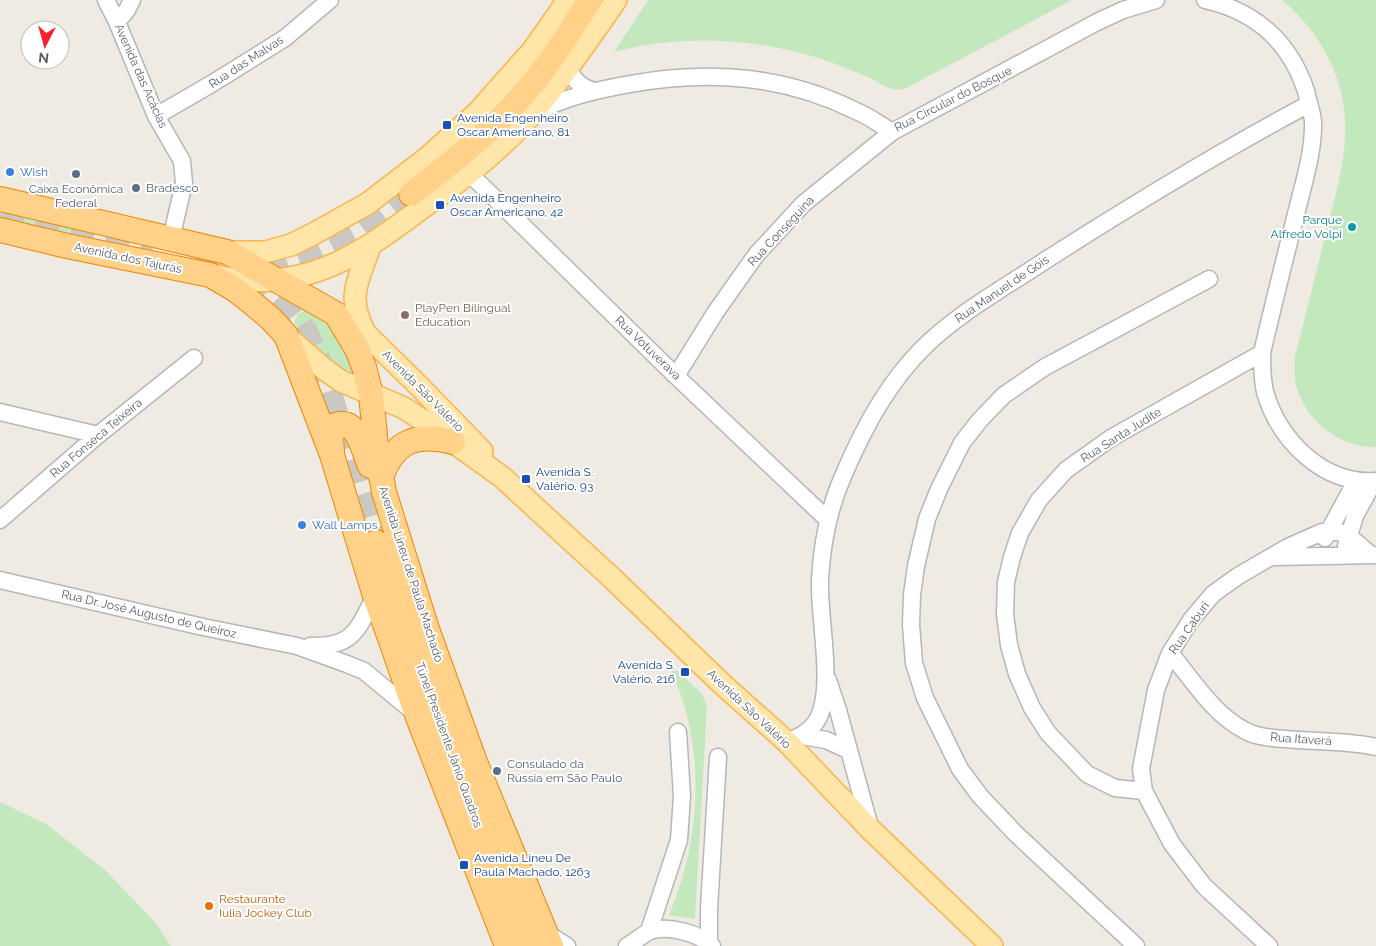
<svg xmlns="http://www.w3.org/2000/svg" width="1376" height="946" font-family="Raleway,sans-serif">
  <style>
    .green { fill: #c3e8bd }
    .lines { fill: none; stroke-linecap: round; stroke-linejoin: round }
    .highway-tunnel { stroke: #cac8c2; stroke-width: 24; stroke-dasharray: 24 12; stroke-linecap: butt }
    .minor-casing { stroke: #b3b7bb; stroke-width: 19 }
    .major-casing { stroke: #fcb44e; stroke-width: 24 }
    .highway-casing { stroke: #f18500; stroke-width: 26 }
    .minor { stroke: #fff; stroke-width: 16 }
    .major { stroke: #ffe5a7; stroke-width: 21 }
    .highway { stroke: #ffd189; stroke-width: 24 }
    .transit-dot { fill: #1a4fb4; stroke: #fff; stroke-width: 2 }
    .shop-dot { fill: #3f7fe0; stroke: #fff; stroke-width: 2 }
    .service-dot { fill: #5c6f8a; stroke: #fff; stroke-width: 2 }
    .culture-dot { fill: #0f9aa8; stroke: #fff; stroke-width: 2 }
    .education-dot { fill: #8d6e63; stroke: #fff; stroke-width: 2 }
    .food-dot { fill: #e8710a; stroke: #fff; stroke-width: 2 }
    .labels { text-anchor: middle; stroke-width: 4; stroke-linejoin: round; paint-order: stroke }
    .street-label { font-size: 12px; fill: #5b6064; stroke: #fff }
    .transit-label { font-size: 12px; fill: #164399; stroke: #fff; text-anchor: start }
    .shop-label { font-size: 12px; fill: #366cbe; stroke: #fff; text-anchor: start }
    .service-label { font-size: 12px; fill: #4e5e75; stroke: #fff; text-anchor: start }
    .culture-label { font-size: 12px; fill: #0d838f; stroke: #fff; text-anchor: end }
    .education-label { font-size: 12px; fill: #785e54; stroke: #fff; text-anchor: start }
    .food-label { font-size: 12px; fill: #c56008; stroke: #fff; text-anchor: start }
  </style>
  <rect width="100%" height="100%" fill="#efeae2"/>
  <path class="green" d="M 648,0 L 1072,0 L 908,87 C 903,89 898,90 893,89 C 885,87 878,82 872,79 C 859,73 846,68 833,63 C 763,38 686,33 614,52 Z
    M 1282,0 L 1376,0 L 1376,447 C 1340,448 1307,422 1297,388 C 1294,378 1294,367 1295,357 L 1338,185 C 1341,169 1345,152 1345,135 C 1348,83 1322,33 1282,0 Z
    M 0,211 L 70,227 L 69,235 L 0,219 Z
    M 308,308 L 324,317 L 334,330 L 362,384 L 323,360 L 294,322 L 298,314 Z
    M 666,660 L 702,694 L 707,706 L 695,919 L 669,915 C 703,835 707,739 666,660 Z
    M 0,802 L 46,824 L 105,870 L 154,921 L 171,946 L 0,946 Z"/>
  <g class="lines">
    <path class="highway-tunnel" d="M 0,217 L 152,252
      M 194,261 L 253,272 L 287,266 L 316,255 L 363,231 L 411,194
      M 253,272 L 283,302 L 306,332 L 321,364 L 376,542"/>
    <g class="minor-casing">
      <path id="minor" d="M 106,0 L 117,22 L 156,116 L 182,161 L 184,183 L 171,239
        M 1205,0 C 1255,11 1290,42 1306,91 C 1308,101 1312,111 1313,121 C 1314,150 1304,182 1297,210 C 1285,258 1273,305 1262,353 C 1262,366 1262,379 1265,392 C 1279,440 1323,485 1376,481
        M 117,22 L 127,10 L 132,0
        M 569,69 C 574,81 582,89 596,91
        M 536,112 C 566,97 597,90 630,84 C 710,70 783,75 856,111 C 869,116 880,125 892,132
        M 156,116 L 213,83 L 285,38 L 330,0
        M 470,174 L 676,376 L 828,520
        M 1262,353 L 1111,438 L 1066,470 L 1039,500 L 1020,533 L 1012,557 L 1006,582 L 1005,614 L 1009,645 L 1017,674 L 1032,708 L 1048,733 L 1087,774 L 1115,788 L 1144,791 L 1172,844 L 1204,886 L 1269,946
        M 676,376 L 715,313 L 756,255 L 803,204 L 892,132 L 1097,22 L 1123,10 L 1156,0
        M 0,412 L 98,435
        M 0,520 L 98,435 L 194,358
        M 1325,538 L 1356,481
        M 1346,546 L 1355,516 L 1374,481
        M 1276,557 L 1374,555
        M 0,580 L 203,627 L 297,646 L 347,664 L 364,671 L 416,714
        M 310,646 C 353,647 357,631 375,596
        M 1170,653 C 1192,679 1213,714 1244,730 C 1256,737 1271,738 1285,739 C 1315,742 1346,740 1376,747
        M 828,680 L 838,710 L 870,827
        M 802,736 L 826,740 L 848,750
        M 787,742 C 798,737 808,733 816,722 C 836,691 818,617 820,579 C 822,544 829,507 844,474 C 863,429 887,384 922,349 C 958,313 1004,288 1046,260 C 1132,205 1219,152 1309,104
        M 1144,791 L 1141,769 L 1156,690 L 1170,653 L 1191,620 L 1213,594 L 1238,576 L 1288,547 L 1322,532 L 1339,532 L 1349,536 L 1370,554
        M 649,931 L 679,840 L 682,796 L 678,732
        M 545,932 L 567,946
        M 627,946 C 633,943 645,933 650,931 C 668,925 699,933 712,946
        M 709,946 L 709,909 L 718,757
        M 1136,946 L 1015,833 L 980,796 L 960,769 L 925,698 L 914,663 L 911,625 L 912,595 L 916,566 L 927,519 L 939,489 L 962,443 L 979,421 L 1004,395 L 1045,367 L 1209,279"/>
    </g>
    <g class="major-casing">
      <path id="major" d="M 227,252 L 265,252 L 291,245 L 313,234 L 367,204 L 427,158 L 478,112 L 533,50 L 568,0
        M 213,275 C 223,277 233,280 243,280 C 315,286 364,251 418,211 C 459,182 500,151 533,113 C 563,77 589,39 616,0
        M 336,314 L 365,333 L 418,385 L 482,451
        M 365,333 C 346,296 358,282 370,246
        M 286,336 L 324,369 L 341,381 L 404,408 L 424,421 L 502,477 L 614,580 L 722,684 L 787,742 L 870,829 L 992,946"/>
    </g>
    <g class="highway-casing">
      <path id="highway" d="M 411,194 C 450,164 490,133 522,96 C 548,67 569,33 590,0
        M 0,199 L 227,252 L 336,314 L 357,349 L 364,367 L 371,395 L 376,445 L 384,492 L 427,629 L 475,762 L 551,946
        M 0,230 L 67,246 L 210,275 L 234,289 L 251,302 L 270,318 L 286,335 L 332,455 L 375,596 L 417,715 L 507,946
        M 332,452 L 331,437 L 335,425 C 358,417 363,451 370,466
        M 381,477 C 395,440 416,433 453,442
        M 376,542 L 446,741 L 476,820 L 529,946"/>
    </g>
    <use href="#minor" class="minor"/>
    <use href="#major" class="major"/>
    <use href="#highway" class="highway"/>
  </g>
  <g class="transit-dot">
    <rect x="442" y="120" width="10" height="10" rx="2.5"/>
    <rect x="435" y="200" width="10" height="10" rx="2.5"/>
    <rect x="521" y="474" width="10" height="10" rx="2.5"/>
    <rect x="680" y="667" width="10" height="10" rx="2.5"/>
    <rect x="459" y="860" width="10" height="10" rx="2.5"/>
  </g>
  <g class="shop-dot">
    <circle cx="10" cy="172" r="5"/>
    <circle cx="302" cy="525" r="5"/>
  </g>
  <g class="service-dot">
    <circle cx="76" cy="174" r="5"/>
    <circle cx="136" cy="188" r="5"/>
    <circle cx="497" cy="771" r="5"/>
  </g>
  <circle class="culture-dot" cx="1352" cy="227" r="5"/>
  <circle class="education-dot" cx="405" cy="315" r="5"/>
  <circle class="food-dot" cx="209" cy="906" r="5"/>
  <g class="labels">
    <g class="street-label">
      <text transform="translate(246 62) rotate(-33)" y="4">Rua das Malvas</text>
      <text transform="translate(141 76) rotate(66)" y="4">Avenida das Acácias</text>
      <text transform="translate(953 99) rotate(-27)" y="4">Rua Circular do Bosque</text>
      <text transform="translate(781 231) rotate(-47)" y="4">Rua Conseguina</text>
      <text transform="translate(128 258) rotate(12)" y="4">Avenida dos Tajurás</text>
      <text transform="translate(1002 289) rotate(-34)" y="4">Rua Manuel de Góis</text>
      <text transform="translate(648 348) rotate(44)" y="4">Rua Votuverava</text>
      <text transform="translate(423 391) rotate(45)" y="4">Avenida São Valério</text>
      <text transform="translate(1121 435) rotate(-32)" y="4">Rua Santa Judite</text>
      <text transform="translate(96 438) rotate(-40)" y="4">Rua Fonseca Teixeira</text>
      <text transform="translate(411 574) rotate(72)" y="4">Avenida Lineu de Paula Machado</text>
      <text transform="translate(149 614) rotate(13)" y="4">Rua Dr. José Augusto de Queiroz</text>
      <text transform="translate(1189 628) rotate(-55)" y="4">Rua Caburi</text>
      <text transform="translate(749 709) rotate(43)" y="4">Avenida São Valério</text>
      <text transform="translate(1301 739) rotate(4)" y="4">Rua Itaverá</text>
      <text transform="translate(449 745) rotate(70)" y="4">Túnel Presidente Jânio Quadros</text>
    </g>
    <g class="transit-label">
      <text x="457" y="122">Avenida Engenheiro<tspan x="457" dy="14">Oscar Americano, 81</tspan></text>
      <text x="450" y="202">Avenida Engenheiro<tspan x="450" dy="14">Oscar Americano, 42</tspan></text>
      <text x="536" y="476">Avenida S.<tspan x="536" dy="14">Valério, 93</tspan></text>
      <text x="675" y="669" text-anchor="end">Avenida S.<tspan x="675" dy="14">Valério, 216</tspan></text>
      <text x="474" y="862">Avenida Lineu De<tspan x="474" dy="14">Paula Machado, 1263</tspan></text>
    </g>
    <g class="shop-label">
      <text x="20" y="176">Wish</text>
      <text x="312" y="529">Wall Lamps</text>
    </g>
    <g class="service-label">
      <text x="146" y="192">Bradesco</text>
      <text x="76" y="193" text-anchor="middle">Caixa Econômica<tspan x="76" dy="14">Federal</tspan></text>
      <text x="507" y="768">Consulado da<tspan x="507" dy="14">Rússia em São Paulo</tspan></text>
    </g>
    <g class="culture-label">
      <text x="1342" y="224">Parque<tspan x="1342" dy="14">Alfredo Volpi</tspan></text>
    </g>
    <g class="education-label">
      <text x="415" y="312">PlayPen Bilingual<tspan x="415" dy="14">Education</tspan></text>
    </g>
    <g class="food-label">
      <text x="219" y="903">Restaurante<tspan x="219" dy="14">Iulia Jockey Club</tspan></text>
    </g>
  </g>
  <g transform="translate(45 45) rotate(186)"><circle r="24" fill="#ffffff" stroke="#bdbfc1"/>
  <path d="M0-4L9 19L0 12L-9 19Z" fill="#f6212d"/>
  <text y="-8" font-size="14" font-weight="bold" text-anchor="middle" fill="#5b6064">N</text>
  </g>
</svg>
